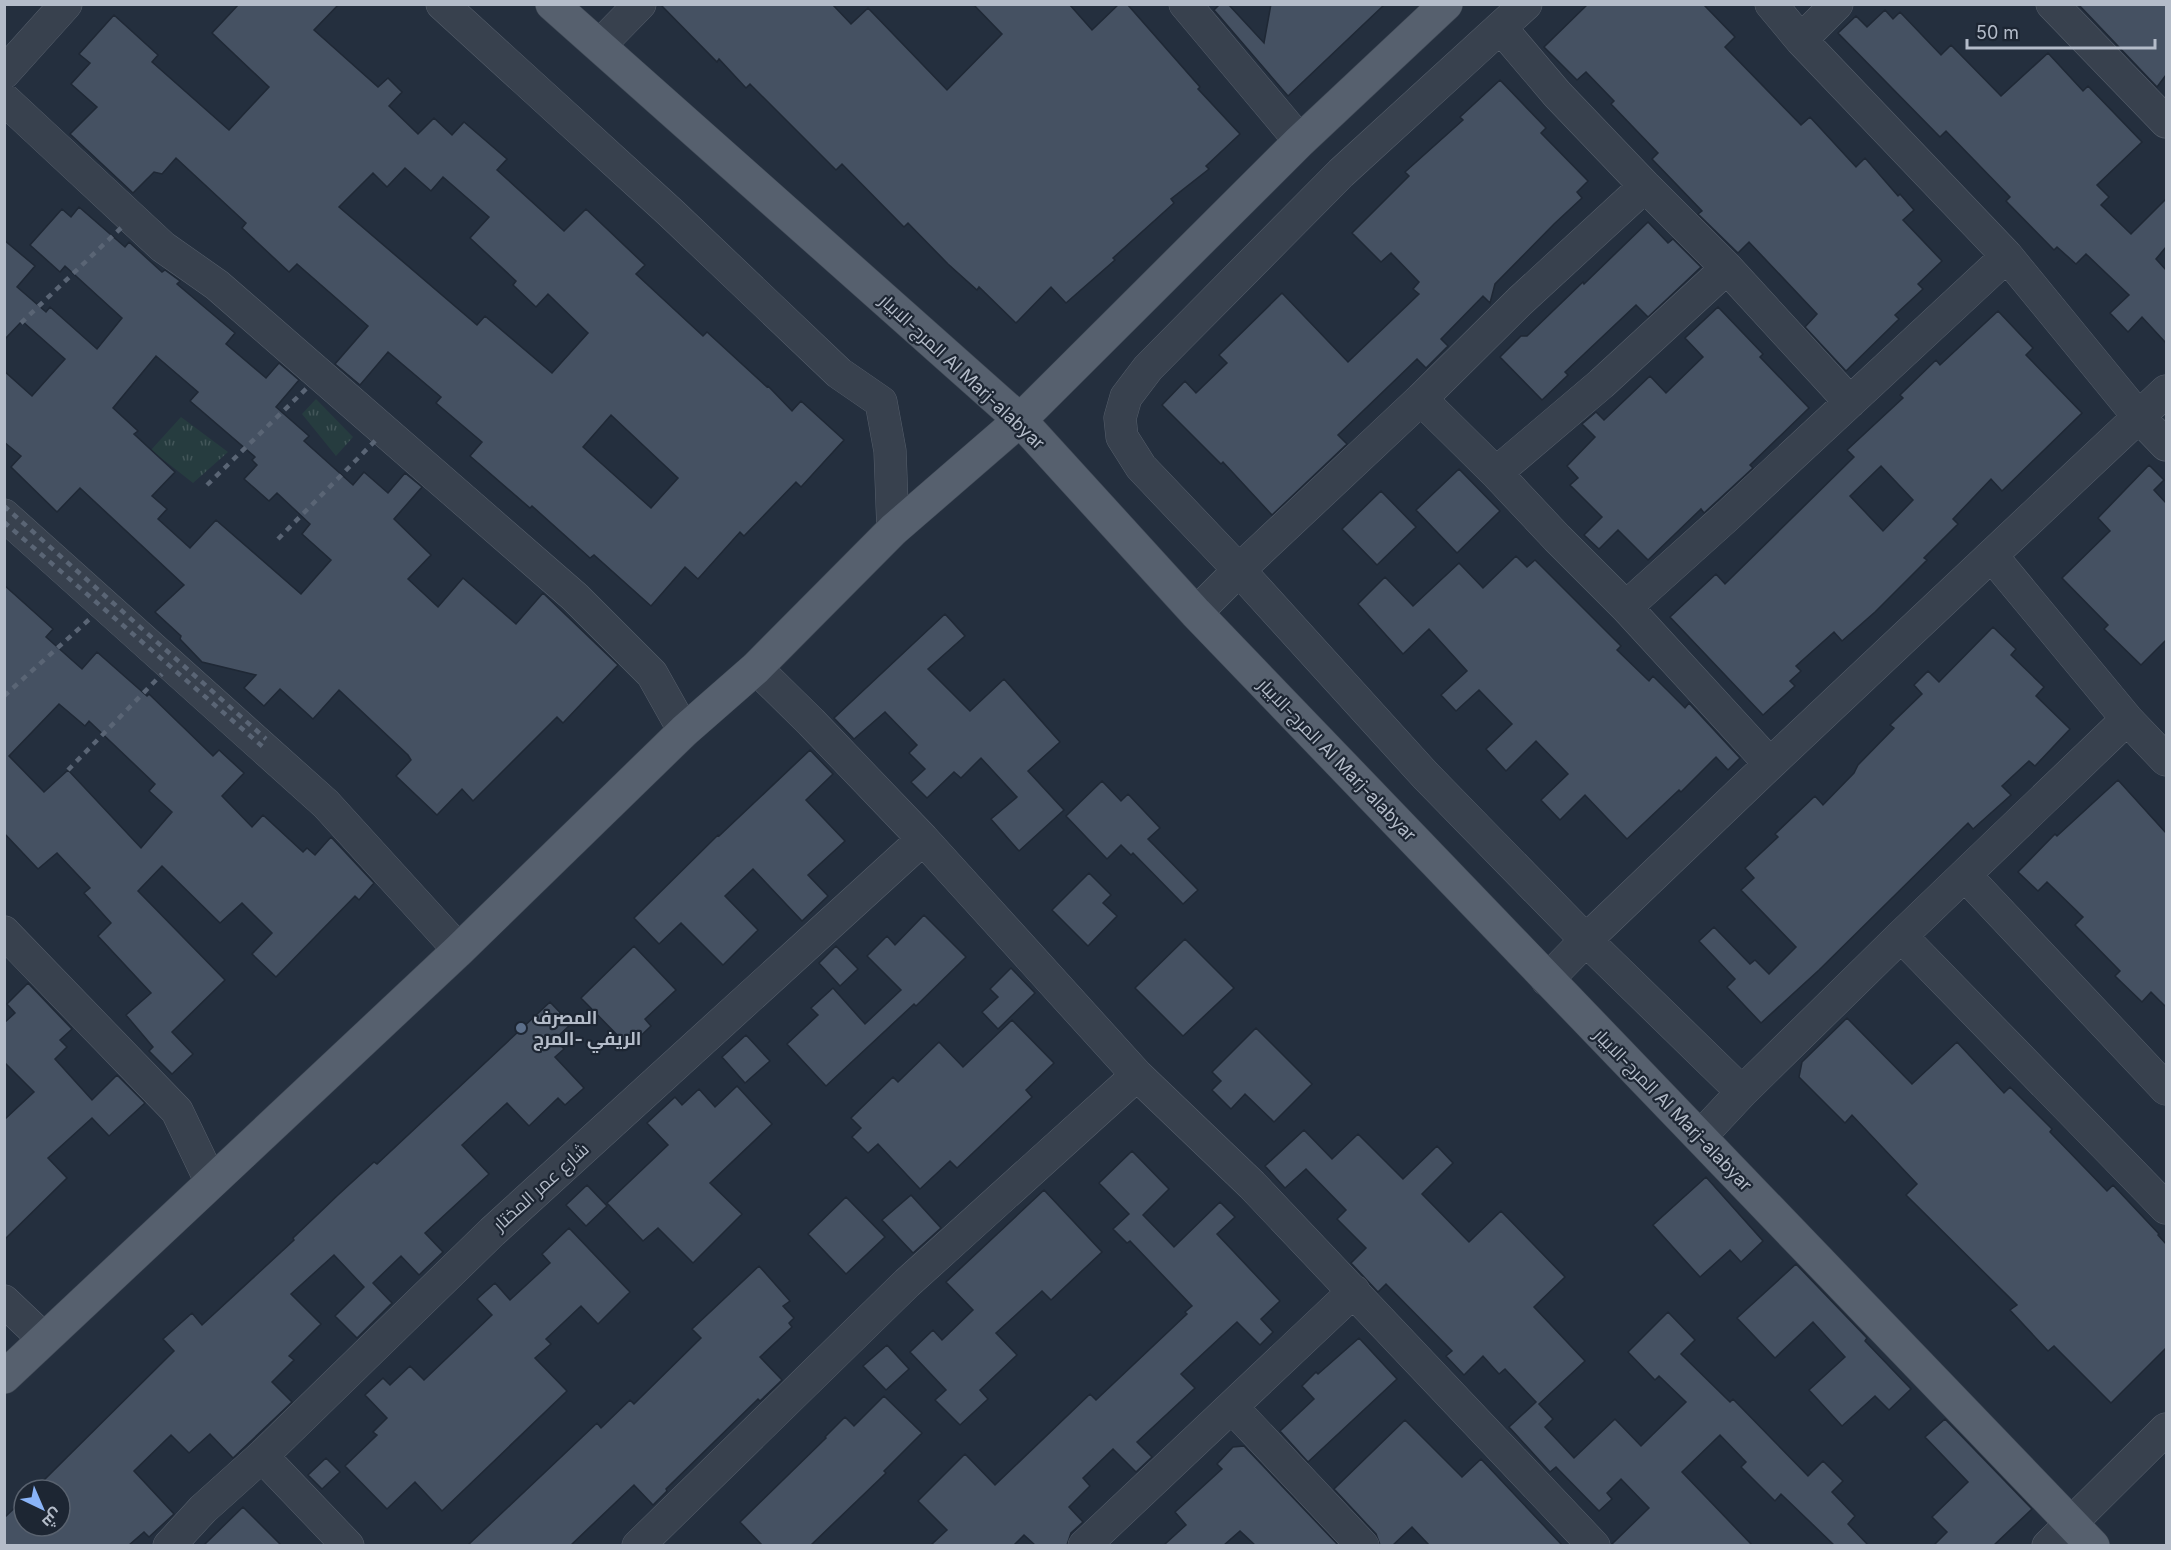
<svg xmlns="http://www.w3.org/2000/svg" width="2171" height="1550" font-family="Inter,Cairo,sans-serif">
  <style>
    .grass { fill: url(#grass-tufts) }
    .building { fill: #455162; stroke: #1f2835; stroke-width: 1.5; fill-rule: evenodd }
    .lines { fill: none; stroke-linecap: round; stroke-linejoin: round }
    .minor-casing { stroke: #565f6c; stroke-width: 33 }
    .major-casing { stroke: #414a57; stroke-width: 34 }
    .minor { stroke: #38414e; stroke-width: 32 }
    .major { stroke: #56606e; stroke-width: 33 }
    .rail { stroke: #5a6575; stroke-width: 4.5; stroke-dasharray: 6 6; stroke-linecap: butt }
    .service-dot { fill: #5c6f8a; stroke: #1d2633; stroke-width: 2 }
    .labels { text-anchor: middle; stroke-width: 4.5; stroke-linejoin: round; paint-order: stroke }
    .street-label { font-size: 18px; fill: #b4bcc9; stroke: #1d2633 }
    .poi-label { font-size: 18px; font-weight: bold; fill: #b4bcc9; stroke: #1d2633; text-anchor: start }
  </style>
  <defs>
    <pattern id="grass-tufts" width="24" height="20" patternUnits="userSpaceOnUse" patternTransform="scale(1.5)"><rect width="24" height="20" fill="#263c3f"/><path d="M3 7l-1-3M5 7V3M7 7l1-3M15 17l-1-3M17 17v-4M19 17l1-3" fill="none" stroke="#435659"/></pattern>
  </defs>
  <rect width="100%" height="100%" fill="#242f3e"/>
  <path class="grass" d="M 316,399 L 353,437 L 336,456 L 302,414 Z
    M 181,417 L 228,452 L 193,483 L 151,450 Z"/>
  <path class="building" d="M 239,4 L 339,4 L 314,30 L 378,87 L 388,78 L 402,92 L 389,106 L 418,134 L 434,118 L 452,135 L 464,122 L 507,159 L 497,170 L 564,231 L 586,209 L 645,265 L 636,274 L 703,336 L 707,332 L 767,387 L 768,386 L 792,411 L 801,401 L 844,440 L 801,487 L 796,482 L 744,536 L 740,532 L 698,579 L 685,567 L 651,606 L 594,555 L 590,558 L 532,506 L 530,508 L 470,456 L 482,442 L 436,403 L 441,397 L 388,352 L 360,385 L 335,364 L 368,326 L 297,264 L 289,272 L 242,228 L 246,223 L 176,158 L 162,174 L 154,172 L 133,193 L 70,134 L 97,107 L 71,84 L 90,63 L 79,54 L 114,15 L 158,55 L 152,62 L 229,130 L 269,87 L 212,33 ZM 405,168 L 431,191 L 443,177 L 489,217 L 470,238 L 516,281 L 513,285 L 536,307 L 548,294 L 588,333 L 552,373 L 485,316 L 477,325 L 339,207 L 373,173 L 387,187 ZM 611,415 L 678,478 L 651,508 L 583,447 Z
    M 660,4 L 832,4 L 851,24 L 868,8 L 947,90 L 1002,34 L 973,4 L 1069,4 L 1092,30 L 1119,4 L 1127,4 L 1200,87 L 1198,89 L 1240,134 L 1206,166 L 1209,169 L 1171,199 L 1174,203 L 1113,258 L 1115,260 L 1066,303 L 1051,287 L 1016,323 L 979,287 L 977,290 L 948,264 L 908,223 L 904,227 L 842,164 L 836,170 L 750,84 L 746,88 L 719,59 L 717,62 Z
    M 1220,4 L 1228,4 L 1264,43 L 1271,4 L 1385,4 L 1288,96 L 1214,10 Z
    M 1588,4 L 1703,4 L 1735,37 L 1725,47 L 1801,125 L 1810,117 L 1856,167 L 1865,158 L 1898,196 L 1900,194 L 1914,210 L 1903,220 L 1942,261 L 1918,284 L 1923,289 L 1895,315 L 1899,319 L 1846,371 L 1805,327 L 1817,314 L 1749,242 L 1738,253 L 1698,214 L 1702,211 L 1652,159 L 1658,153 L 1611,104 L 1614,101 L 1586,72 L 1577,80 L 1544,47 Z
    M 2078,4 L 2166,4 L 2166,75 L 2157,87 Z
    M 1885,10 L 1893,19 L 1900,12 L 1941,55 L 1951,45 L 2001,96 L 2048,53 L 2083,91 L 2088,86 L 2142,142 L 2097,185 L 2109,197 L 2101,205 L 2131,234 L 2166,199 L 2166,247 L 2156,259 L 2166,270 L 2166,343 L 2142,317 L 2128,332 L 2110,313 L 2129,295 L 2086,254 L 2076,264 L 2057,247 L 2054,250 L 2006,201 L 2010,197 L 1946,131 L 1940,137 L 1838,33 L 1856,16 L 1867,27 Z
    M 1500,80 L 1546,128 L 1541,133 L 1588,181 L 1577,192 L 1582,198 L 1554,224 L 1495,284 L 1490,303 L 1483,296 L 1441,339 L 1448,346 L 1426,368 L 1417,359 L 1338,435 L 1347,444 L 1272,515 L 1223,462 L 1221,464 L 1162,405 L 1185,381 L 1196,393 L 1227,363 L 1219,355 L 1282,293 L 1348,362 L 1419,294 L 1413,289 L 1419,282 L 1391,253 L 1381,262 L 1352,233 L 1409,176 L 1405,172 L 1463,120 L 1460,117 Z
    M 79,207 L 125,247 L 129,242 L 162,272 L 165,270 L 180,281 L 177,284 L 235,333 L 226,344 L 266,378 L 279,363 L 299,380 L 276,407 L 309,436 L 304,441 L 353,485 L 364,472 L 388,493 L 405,473 L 422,487 L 394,519 L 431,555 L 408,579 L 438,607 L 463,578 L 516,624 L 543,593 L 618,665 L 563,723 L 557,717 L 473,801 L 462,789 L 437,815 L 396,776 L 411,760 L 408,755 L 339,690 L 313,719 L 280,689 L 264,706 L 244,688 L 256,675 L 202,662 L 180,639 L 181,636 L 155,612 L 184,585 L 80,488 L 57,512 L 11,467 L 21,456 L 4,442 L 4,371 L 32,396 L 65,359 L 22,321 L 4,340 L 4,240 L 35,266 L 17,287 L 46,312 L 50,307 L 97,349 L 122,318 L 65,266 L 60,272 L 30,245 L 62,209 L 71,217 ZM 156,356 L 198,392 L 190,401 L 255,457 L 252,460 L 257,465 L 244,479 L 269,501 L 277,493 L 310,524 L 302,534 L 331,560 L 301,594 L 216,520 L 190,548 L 158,519 L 167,509 L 152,496 L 175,472 L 134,434 L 138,431 L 113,408 Z
    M 1648,222 L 1668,243 L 1673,239 L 1701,267 L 1648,317 L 1636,305 L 1565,372 L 1568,375 L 1542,400 L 1500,357 L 1521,336 L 1527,336 L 1583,282 L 1584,284 Z
    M 1718,307 L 1763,354 L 1760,357 L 1809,408 L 1750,465 L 1753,468 L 1704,513 L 1701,509 L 1648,560 L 1618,530 L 1599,549 L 1584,535 L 1602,517 L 1570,485 L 1578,478 L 1567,466 L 1595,437 L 1582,424 L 1596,412 L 1604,420 L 1650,376 L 1666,393 L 1703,357 L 1685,338 Z
    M 1998,311 L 2033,348 L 2026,355 L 2082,413 L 2002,491 L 1991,479 L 1953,519 L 1958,524 L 1924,558 L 1927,560 L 1875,612 L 1842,641 L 1834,632 L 1796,666 L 1801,671 L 1790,681 L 1795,686 L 1763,715 L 1670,617 L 1716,574 L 1725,584 L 1854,457 L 1847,450 L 1903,398 L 1900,395 L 1936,360 L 1940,365 ZM 1881,466 L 1913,500 L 1883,531 L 1850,496 Z
    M 2149,465 L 2164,480 L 2154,490 L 2166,503 L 2166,640 L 2141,665 L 2104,629 L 2108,625 L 2062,578 L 2110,531 L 2098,518 Z
    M 1459,469 L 1500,511 L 1457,553 L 1416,510 Z
    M 1381,491 L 1416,527 L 1377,565 L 1342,529 Z
    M 1516,556 L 1527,567 L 1535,560 L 1621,646 L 1617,650 L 1649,681 L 1653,676 L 1685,708 L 1689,703 L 1740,758 L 1728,770 L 1716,757 L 1681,792 L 1679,790 L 1627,839 L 1585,795 L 1560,820 L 1541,800 L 1568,774 L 1536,741 L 1506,771 L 1486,749 L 1512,724 L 1479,690 L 1456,711 L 1441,695 L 1467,671 L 1429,629 L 1403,654 L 1358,604 L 1385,577 L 1413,606 L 1459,563 L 1483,588 Z
    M 4,585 L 53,629 L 46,637 L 82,669 L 97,652 L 147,696 L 149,694 L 213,756 L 219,750 L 244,773 L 222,796 L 252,827 L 263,815 L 303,852 L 307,848 L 315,855 L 331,837 L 374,883 L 359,900 L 355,896 L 276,977 L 252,954 L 272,933 L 242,903 L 220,923 L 162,866 L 138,891 L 225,980 L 172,1032 L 193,1054 L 172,1074 L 149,1051 L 153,1047 L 126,1015 L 151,993 L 98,936 L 111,923 L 84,893 L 90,888 L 57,853 L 38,869 L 4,833 ZM 59,704 L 85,726 L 89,721 L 155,784 L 149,791 L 172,812 L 141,848 L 68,770 L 44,792 L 9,756 Z
    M 945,614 L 965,636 L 928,669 L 970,711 L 1004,679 L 1060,742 L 1028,771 L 1064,810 L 1019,851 L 991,819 L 1017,797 L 981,758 L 961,778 L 954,772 L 927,798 L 911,782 L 925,769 L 909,753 L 917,745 L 885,712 L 854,739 L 834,718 Z
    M 1993,627 L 2016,649 L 2011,655 L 2044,687 L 2036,696 L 2070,729 L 2035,766 L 2029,761 L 2002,786 L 2011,795 L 1973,829 L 1968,823 L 1819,970 L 1761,1023 L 1727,987 L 1735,979 L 1699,941 L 1714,927 L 1750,964 L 1755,960 L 1769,974 L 1796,947 L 1741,890 L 1754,878 L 1745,868 L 1778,837 L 1775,834 L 1815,796 L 1823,805 L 1854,773 L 1858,765 L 1894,728 L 1890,725 L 1922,694 L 1914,685 L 1928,671 L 1939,682 Z
    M 810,750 L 833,774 L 806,800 L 845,841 L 808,875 L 828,896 L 802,921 L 753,869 L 725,896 L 758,930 L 723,965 L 681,923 L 659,944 L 634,918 L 718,835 L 719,836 Z
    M 2118,780 L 2166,833 L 2166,1007 L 2151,992 L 2142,1002 L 2115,976 L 2120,971 L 2075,925 L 2083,917 L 2047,882 L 2038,891 L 2018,872 L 2055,834 L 2057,836 Z
    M 1102,781 L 1121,801 L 1128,794 L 1160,828 L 1148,839 L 1198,890 L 1183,904 L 1133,853 L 1131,855 L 1121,845 L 1107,859 L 1066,816 Z
    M 1089,873 L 1111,895 L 1103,903 L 1117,916 L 1088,946 L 1052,910 Z
    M 924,915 L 966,957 L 916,1006 L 914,1004 L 826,1086 L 787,1044 L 818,1015 L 811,1008 L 833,988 L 865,1024 L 901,990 L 867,956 L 887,936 L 895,945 Z
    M 1185,939 L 1234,988 L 1183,1036 L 1135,988 Z
    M 634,946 L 676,990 L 645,1019 L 651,1026 L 629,1047 L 581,998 Z
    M 836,946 L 858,969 L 840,986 L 819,963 Z
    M 1011,968 L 1035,993 L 998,1029 L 982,1012 L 998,997 L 990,989 Z
    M 28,983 L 72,1029 L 60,1040 L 67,1047 L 55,1059 L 92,1100 L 117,1075 L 145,1103 L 109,1136 L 92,1118 L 48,1158 L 67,1178 L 4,1240 L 4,1120 L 34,1092 L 4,1062 L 4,1023 L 15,1013 L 7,1004 Z
    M 550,1002 L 571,1024 L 555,1039 L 564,1049 L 555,1057 L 584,1088 L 565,1105 L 558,1098 L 529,1126 L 507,1103 L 462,1145 L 489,1174 L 425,1233 L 443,1252 L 419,1275 L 401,1256 L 373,1283 L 392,1303 L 357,1338 L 335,1316 L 364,1287 L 334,1255 L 291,1294 L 321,1324 L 289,1356 L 294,1360 L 272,1382 L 292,1402 L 233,1458 L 210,1434 L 189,1453 L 171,1435 L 134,1471 L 174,1514 L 149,1537 L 144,1532 L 129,1545 L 4,1545 L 4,1518 L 24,1499 L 24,1526 L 60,1526 L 60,1490 L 34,1490 L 174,1351 L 163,1339 L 192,1313 L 202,1325 L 294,1240 L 293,1238 L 338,1195 L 374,1162 L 377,1164 Z
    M 1847,1018 L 1912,1084 L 1957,1042 L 2004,1093 L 2010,1087 L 2052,1129 L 2050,1132 L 2107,1191 L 2113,1185 L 2159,1234 L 2158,1235 L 2166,1244 L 2166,1348 L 2111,1403 L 2054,1346 L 2048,1351 L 2010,1310 L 2017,1305 L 1906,1195 L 1917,1184 L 1852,1115 L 1845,1123 L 1799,1077 L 1802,1062 Z
    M 1012,1020 L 1054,1063 L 1026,1090 L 1032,1097 L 957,1168 L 950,1161 L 920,1189 L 878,1144 L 868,1153 L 852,1137 L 861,1128 L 851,1118 L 893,1077 L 898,1082 L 939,1042 L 963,1067 Z
    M 1256,1028 L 1312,1084 L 1274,1122 L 1245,1094 L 1231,1109 L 1212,1090 L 1221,1081 L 1212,1072 Z
    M 746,1035 L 770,1061 L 745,1083 L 722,1057 Z
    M 737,1086 L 772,1124 L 710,1183 L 742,1214 L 693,1263 L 658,1228 L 643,1241 L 607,1203 L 668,1145 L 647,1123 L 675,1097 L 682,1105 L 699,1089 L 715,1107 Z
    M 1304,1130 L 1332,1159 L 1358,1134 L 1403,1179 L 1437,1146 L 1453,1163 L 1422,1194 L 1469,1242 L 1501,1211 L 1565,1277 L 1534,1307 L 1585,1361 L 1539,1404 L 1553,1419 L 1545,1427 L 1574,1458 L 1615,1419 L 1641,1446 L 1686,1402 L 1659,1376 L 1655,1380 L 1628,1352 L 1668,1312 L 1695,1340 L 1681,1354 L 1730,1402 L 1733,1399 L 1808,1476 L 1823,1461 L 1843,1481 L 1832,1492 L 1855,1516 L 1848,1524 L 1868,1545 L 1834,1545 L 1781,1494 L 1775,1501 L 1741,1467 L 1746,1462 L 1720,1435 L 1682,1472 L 1752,1545 L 1611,1545 L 1649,1508 L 1621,1479 L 1607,1493 L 1612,1499 L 1599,1511 L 1556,1467 L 1550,1472 L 1509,1427 L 1536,1402 L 1505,1369 L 1499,1374 L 1483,1356 L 1464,1375 L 1446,1356 L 1452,1351 L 1386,1284 L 1378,1292 L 1351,1263 L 1366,1248 L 1337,1219 L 1346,1210 L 1306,1169 L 1285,1188 L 1265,1166 Z
    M 1132,1151 L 1169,1189 L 1143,1215 L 1174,1247 L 1220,1202 L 1235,1217 L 1217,1234 L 1280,1301 L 1261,1319 L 1273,1332 L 1260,1345 L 1237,1322 L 1181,1374 L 1195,1388 L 1137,1442 L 1152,1457 L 1136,1472 L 1113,1449 L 1083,1478 L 1090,1486 L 1069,1507 L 1083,1522 L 1071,1533 L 1067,1545 L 1035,1545 L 1024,1535 L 1014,1545 L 931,1545 L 947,1530 L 918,1501 L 965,1454 L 995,1485 L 1090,1394 L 1096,1400 L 1187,1314 L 1185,1312 L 1192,1306 L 1130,1241 L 1127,1243 L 1113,1229 L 1129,1214 L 1099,1183 Z
    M 1706,1177 L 1763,1241 L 1741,1262 L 1730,1250 L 1700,1277 L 1653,1225 Z
    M 587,1185 L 607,1206 L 586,1226 L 566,1205 Z
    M 1044,1190 L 1102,1252 L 1051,1300 L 1042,1291 L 996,1333 L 1017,1355 L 980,1390 L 988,1399 L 960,1425 L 935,1400 L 946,1390 L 910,1352 L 933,1330 L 942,1340 L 973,1310 L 946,1282 Z
    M 911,1195 L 941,1228 L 913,1253 L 882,1220 Z
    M 846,1197 L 885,1237 L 846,1274 L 808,1234 Z
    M 569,1228 L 630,1292 L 598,1324 L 581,1306 L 546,1339 L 551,1344 L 535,1358 L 567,1391 L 442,1511 L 415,1482 L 387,1509 L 345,1466 L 377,1435 L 373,1432 L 387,1418 L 365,1395 L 383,1378 L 390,1385 L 410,1366 L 424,1380 L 492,1315 L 477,1299 L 495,1283 L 510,1300 L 550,1263 L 542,1254 Z
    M 1796,1264 L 1867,1338 L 1865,1341 L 1911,1389 L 1889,1410 L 1875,1396 L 1842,1426 L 1809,1390 L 1845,1357 L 1813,1322 L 1775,1358 L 1737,1318 Z
    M 759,1266 L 790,1301 L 783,1306 L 794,1318 L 789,1323 L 792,1327 L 760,1357 L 782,1380 L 760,1401 L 758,1399 L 666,1489 L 667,1491 L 653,1505 L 634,1485 L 571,1545 L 468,1545 L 597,1423 L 601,1428 L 630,1400 L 634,1404 L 701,1338 L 692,1329 Z
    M 1359,1338 L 1397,1379 L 1308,1462 L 1280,1431 L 1314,1399 L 1302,1386 L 1316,1372 L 1318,1374 Z
    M 887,1345 L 909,1369 L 886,1390 L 863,1366 Z
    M 884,1396 L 922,1433 L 884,1471 L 886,1473 L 811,1545 L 762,1545 L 740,1522 L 826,1438 L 825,1437 L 845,1417 L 854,1426 Z
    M 1945,1419 L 2032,1509 L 1994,1545 L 1934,1545 L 1947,1532 L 1932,1517 L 1968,1482 L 1925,1437 Z
    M 1405,1420 L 1462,1477 L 1481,1459 L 1562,1545 L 1429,1545 L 1412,1527 L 1393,1545 L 1380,1545 L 1376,1534 L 1334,1489 Z
    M 1244,1446 L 1338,1545 L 1255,1545 L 1240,1531 L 1224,1545 L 1164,1545 L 1186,1525 L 1175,1512 L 1222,1469 L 1217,1464 L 1233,1447 Z
    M 326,1458 L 340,1472 L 322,1489 L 308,1475 Z
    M 243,1507 L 281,1545 L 204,1545 Z"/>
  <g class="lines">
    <g class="minor-casing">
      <path id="minor" d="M 442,4 L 671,213 L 839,373 L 881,402 L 890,451 L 893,530
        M 1185,4 L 1300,141
        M 1526,4 L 1341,173 L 1148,368 L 1126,397 L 1120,418 L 1122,437 L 1141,467 L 1239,570 L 1425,775 L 1586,940 L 1742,1092
        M 1771,4 L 1801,40 L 2007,256 L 2138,416 L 2166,445
        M 2052,4 L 2166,122
        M 1501,28 L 1557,94 L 1645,186 L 1727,268 L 1850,402
        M 1801,40 L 1837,4
        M 599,46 L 640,4
        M 4,73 L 66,4
        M 4,99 L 163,247 L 217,285 L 575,597 L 652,674 L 684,731
        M 1421,399 L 1496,473 L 1557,538 L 1626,607 L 1770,764
        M 1496,473 L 1601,384 L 1727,268
        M 4,515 L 326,804 L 459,950
        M 1992,556 L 2127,719 L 2166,760
        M 1626,607 L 1725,518 L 2007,256
        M 1196,613 L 1239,570 L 1421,399 L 1520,301 L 1645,186
        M 756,668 L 811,722 L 923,839 L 1137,1075 L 1252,1185 L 1594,1546
        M 1965,875 L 2166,1089
        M 4,932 L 177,1111 L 211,1182
        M 1901,936 L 2166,1208
        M 1547,980 L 1586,940 L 1770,764 L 2166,391
        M 1700,1137 L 1742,1092 L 1901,936 L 2127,719
        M 4,1301 L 44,1339
        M 1232,1407 L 1363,1546
        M 262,1456 L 348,1546
        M 169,1546 L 203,1509 L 262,1456 L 492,1232 L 923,839
        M 638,1546 L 907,1283 L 1137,1075
        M 1084,1546 L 1354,1291
        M 2048,1546 L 2166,1429"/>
    </g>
    <g class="major-casing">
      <path id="major" d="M 552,4 L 1020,420 L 1196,613 L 2093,1546
        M 4,1377 L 459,950 L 684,731 L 756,668 L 893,530 L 1020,420 L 1300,141 L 1446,4"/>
    </g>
    <use href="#minor" class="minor"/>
    <use href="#major" class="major"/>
    <path class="rail" d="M 21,323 L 121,228
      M 207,485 L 308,387
      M 4,506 L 266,739
      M 4,522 L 263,747
      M 278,539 L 376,440
      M 4,696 L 93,616
      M 68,770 L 162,674"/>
  </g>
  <circle class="service-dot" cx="521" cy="1028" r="6"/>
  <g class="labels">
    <g class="street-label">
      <text transform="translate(962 372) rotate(43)" y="6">المرج-الابيار Al Marj-alabyar</text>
      <text transform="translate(1337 760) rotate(46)" y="6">المرج-الابيار Al Marj-alabyar</text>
      <text transform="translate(1673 1110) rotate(46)" y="6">المرج-الابيار Al Marj-alabyar</text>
      <text transform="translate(541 1187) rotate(-42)" y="6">شارع عمر المختار</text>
    </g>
    <g class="poi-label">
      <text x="533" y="1024">المصرف<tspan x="533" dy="21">الريفي -المرج</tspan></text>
    </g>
  </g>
  <rect width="2171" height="1550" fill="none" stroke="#b4bcc9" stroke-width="12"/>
  <g transform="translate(42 1508) rotate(136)"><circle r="28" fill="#1d2633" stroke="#59626f" stroke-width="1.5"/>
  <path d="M0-4.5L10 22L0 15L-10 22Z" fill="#8ab4f8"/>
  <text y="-9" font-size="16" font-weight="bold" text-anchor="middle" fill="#b4bcc9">ش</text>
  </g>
  <path d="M1967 39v9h188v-9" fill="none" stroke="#b4bcc9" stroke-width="3"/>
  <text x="1976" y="39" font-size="18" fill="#b4bcc9" stroke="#1d2633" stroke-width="4.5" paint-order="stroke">50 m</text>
</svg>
